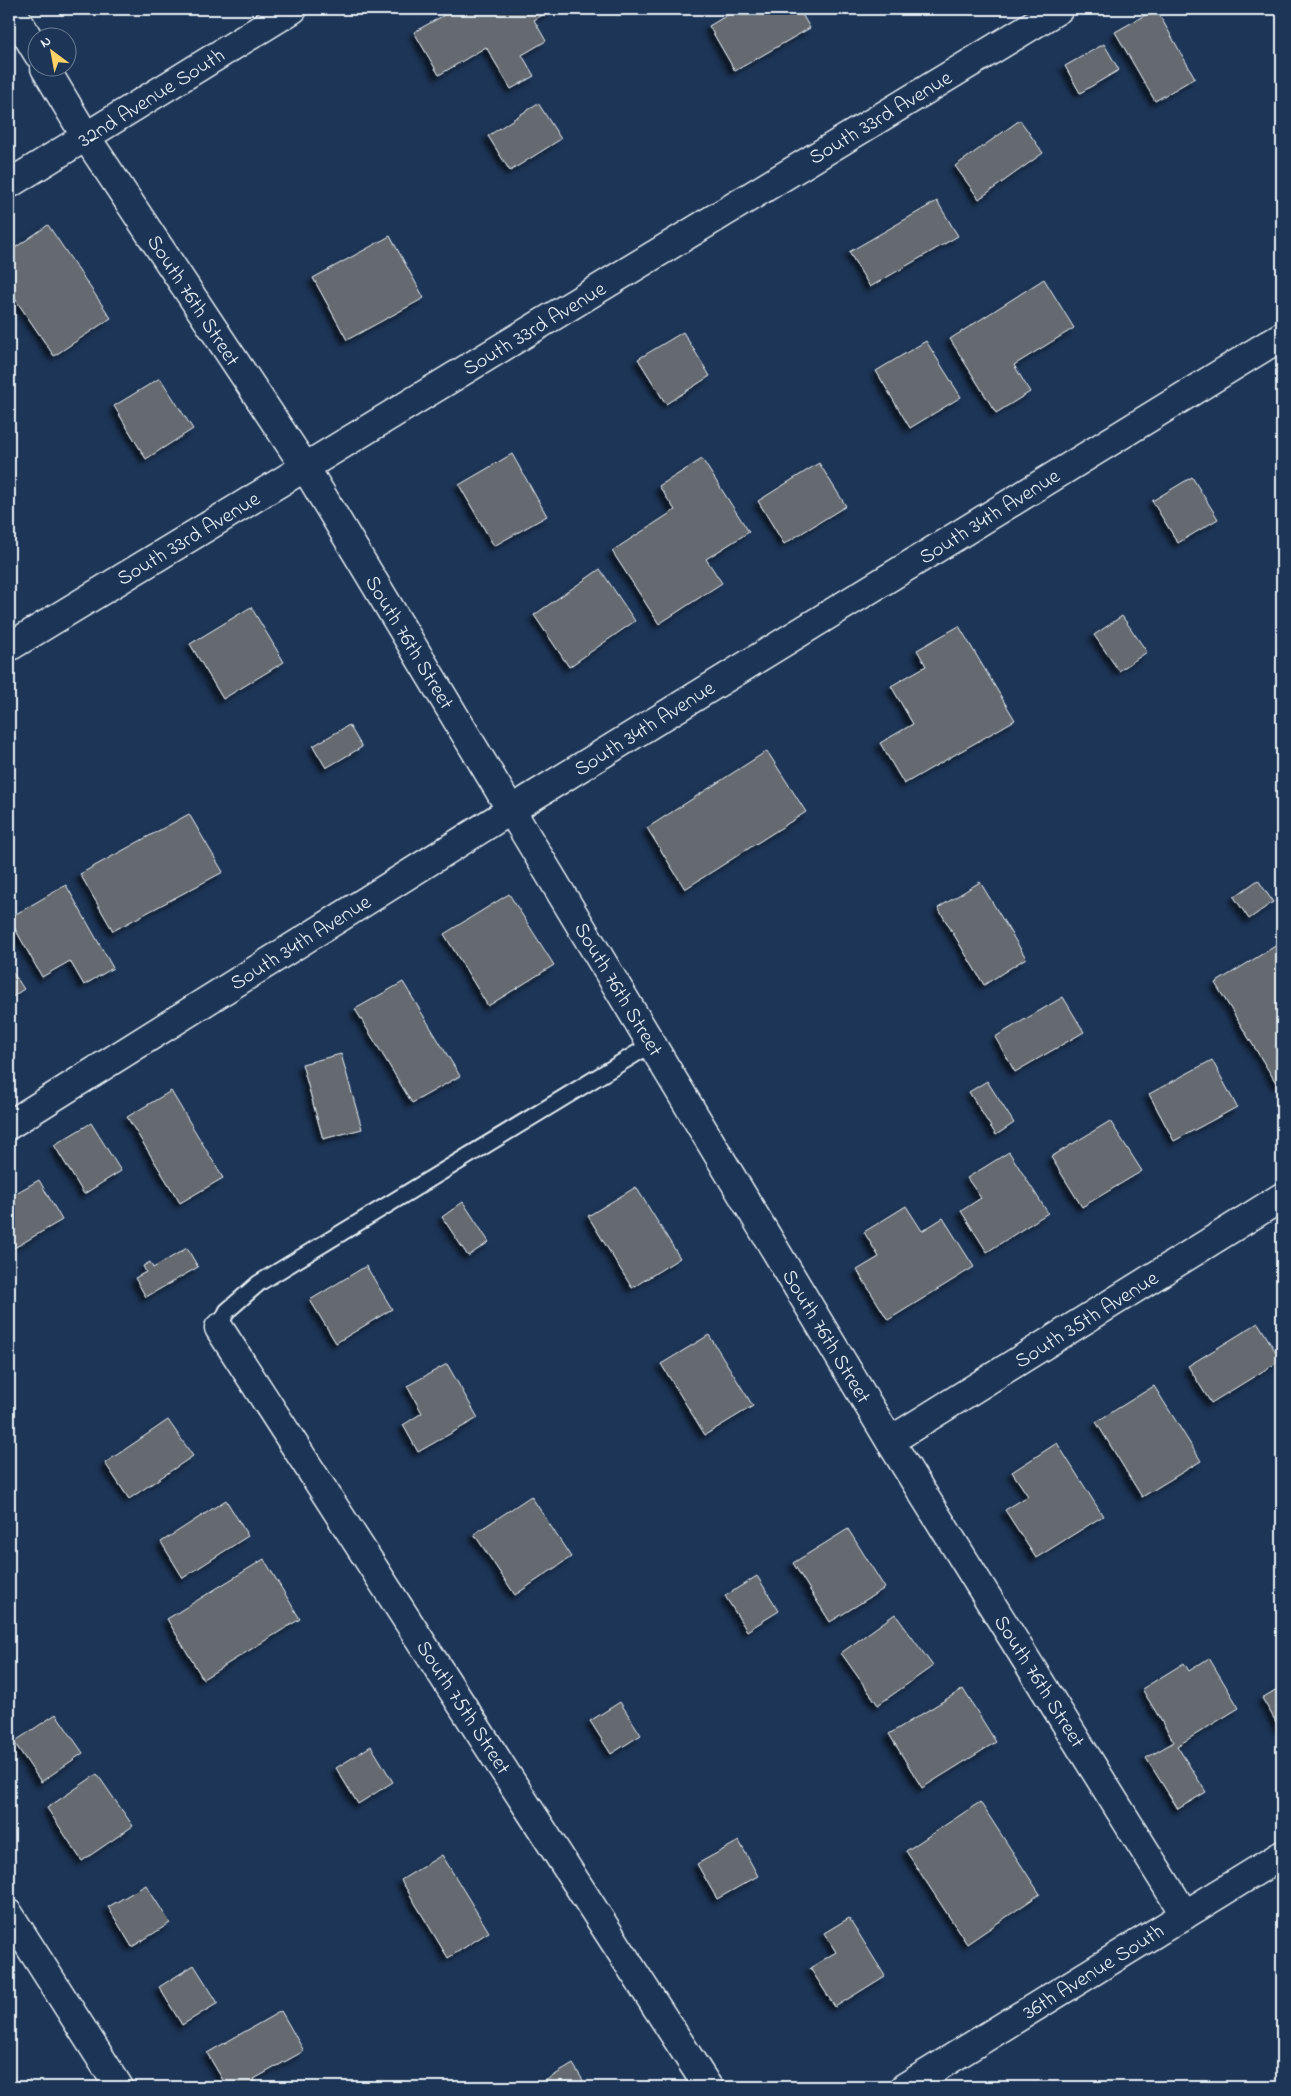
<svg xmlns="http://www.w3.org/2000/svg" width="1291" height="2096" font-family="'Indie Flower',sans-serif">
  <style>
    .building { fill: #656a70; stroke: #e8f1f8; filter: url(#shadow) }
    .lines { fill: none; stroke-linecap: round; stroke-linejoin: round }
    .lane-casing { stroke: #e8f1f8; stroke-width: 19 }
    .street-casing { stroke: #e8f1f8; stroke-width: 31 }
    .lane { stroke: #1d3557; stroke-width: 15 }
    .street { stroke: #1d3557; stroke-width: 28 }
    .labels { text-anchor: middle; stroke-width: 4.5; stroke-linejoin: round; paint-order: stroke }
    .street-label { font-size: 21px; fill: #e8f1f8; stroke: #1d3557 }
  </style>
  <defs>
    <filter id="shadow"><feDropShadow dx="-4.5" dy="4.5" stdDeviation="2.5" flood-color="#0009"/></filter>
  </defs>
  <rect width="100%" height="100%" fill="#1d3557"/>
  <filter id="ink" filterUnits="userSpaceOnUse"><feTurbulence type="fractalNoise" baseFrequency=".02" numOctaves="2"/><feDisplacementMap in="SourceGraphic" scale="10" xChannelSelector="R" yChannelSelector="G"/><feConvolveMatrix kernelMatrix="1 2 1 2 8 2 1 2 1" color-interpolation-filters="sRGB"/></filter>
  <g filter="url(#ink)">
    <path class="building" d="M 455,9 L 553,9 L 534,20 L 546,41 L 522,55 L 534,76 L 511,89 L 486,47 L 439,75 L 414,32 Z
      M 732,9 L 799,9 L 810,28 L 735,71 L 709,26 L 734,11 Z
      M 1156,9 L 1195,78 L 1155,101 L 1115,32 Z
      M 1104,44 L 1119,70 L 1080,93 L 1065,66 Z
      M 538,103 L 561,139 L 510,171 L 488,136 Z
      M 1020,120 L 1043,153 L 979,199 L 955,166 Z
      M 937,201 L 958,236 L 870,287 L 849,252 Z
      M 48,225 L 111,318 L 54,356 L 9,290 L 9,252 Z
      M 390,236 L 424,298 L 347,340 L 313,278 Z
      M 1044,279 L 1074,328 L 1014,365 L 1030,392 L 996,413 L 950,339 Z
      M 683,332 L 710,376 L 666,404 L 638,359 Z
      M 926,341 L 961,397 L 910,428 L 876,371 Z
      M 160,378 L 193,429 L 146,459 L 114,406 Z
      M 512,454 L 547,516 L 494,546 L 459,485 Z
      M 702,459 L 749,532 L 706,559 L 722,583 L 659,624 L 612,551 L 675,510 L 659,486 Z
      M 819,463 L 846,506 L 784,544 L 758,501 Z
      M 1192,477 L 1218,519 L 1178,543 L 1152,501 Z
      M 600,569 L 635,621 L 569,667 L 534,615 Z
      M 251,607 L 284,662 L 223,699 L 190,644 Z
      M 1122,616 L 1147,652 L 1119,671 L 1094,635 Z
      M 959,626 L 1015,720 L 904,784 L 880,743 L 913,724 L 891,686 L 926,666 L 917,650 Z
      M 349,725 L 362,747 L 326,768 L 313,746 Z
      M 767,751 L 806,812 L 685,889 L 647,828 Z
      M 189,814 L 223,872 L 113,931 L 80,874 Z
      M 1258,880 L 1273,902 L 1249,919 L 1234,897 Z
      M 980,882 L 1026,958 L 984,985 L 938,908 Z
      M 66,885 L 113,968 L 84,985 L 70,961 L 42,977 L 9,918 Z
      M 509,894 L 554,965 L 488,1006 L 444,934 Z
      M 1277,945 L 1282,954 L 1282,1083 L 1278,1086 L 1215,983 Z
      M 9,967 L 24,989 L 9,999 Z
      M 403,982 L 460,1076 L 412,1103 L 355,1009 Z
      M 1063,997 L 1084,1032 L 1015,1072 L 995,1037 Z
      M 341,1054 L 362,1129 L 323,1139 L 302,1064 Z
      M 1212,1060 L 1237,1107 L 1174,1141 L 1149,1094 Z
      M 987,1081 L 1014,1123 L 996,1135 L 969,1092 Z
      M 171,1091 L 223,1178 L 180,1203 L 127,1117 Z
      M 1110,1121 L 1142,1171 L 1082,1207 L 1051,1157 Z
      M 91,1123 L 121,1171 L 84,1194 L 54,1145 Z
      M 1009,1152 L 1048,1213 L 987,1252 L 961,1211 L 981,1198 L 967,1178 Z
      M 39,1180 L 62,1220 L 9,1251 L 9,1197 Z
      M 636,1187 L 680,1258 L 632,1288 L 588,1216 Z
      M 463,1202 L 489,1242 L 468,1256 L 442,1217 Z
      M 906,1206 L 922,1231 L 943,1218 L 974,1267 L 888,1320 L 857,1270 L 879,1257 L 864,1232 Z
      M 187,1248 L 198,1267 L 146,1297 L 135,1278 L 146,1272 L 143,1266 L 150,1262 L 153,1268 Z
      M 366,1266 L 392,1309 L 336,1343 L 310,1300 Z
      M 1258,1323 L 1281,1360 L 1211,1403 L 1188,1366 Z
      M 709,1335 L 753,1406 L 705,1435 L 661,1364 Z
      M 447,1364 L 478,1418 L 418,1452 L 403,1425 L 422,1413 L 407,1386 Z
      M 1154,1386 L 1201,1461 L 1142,1497 L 1096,1422 Z
      M 168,1420 L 193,1456 L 129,1499 L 105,1463 Z
      M 1057,1443 L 1103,1516 L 1036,1558 L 1005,1510 L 1028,1496 L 1012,1472 Z
      M 531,1496 L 571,1557 L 515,1595 L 474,1534 Z
      M 226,1500 L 248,1536 L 183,1578 L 161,1542 Z
      M 848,1529 L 885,1588 L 830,1622 L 793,1563 Z
      M 264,1559 L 300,1619 L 203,1679 L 167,1619 Z
      M 757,1576 L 779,1611 L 747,1631 L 725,1596 Z
      M 895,1614 L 933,1666 L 878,1705 L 841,1653 Z
      M 1209,1658 L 1239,1708 L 1177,1746 L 1206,1792 L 1178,1809 L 1146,1758 L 1174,1742 L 1142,1689 L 1184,1663 L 1189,1671 Z
      M 1282,1686 L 1282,1732 L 1262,1698 Z
      M 963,1689 L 996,1742 L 922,1788 L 889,1734 Z
      M 620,1702 L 641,1735 L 611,1754 L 590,1721 Z
      M 56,1714 L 83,1753 L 41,1782 L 14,1742 Z
      M 371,1746 L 393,1782 L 358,1804 L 336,1768 Z
      M 97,1774 L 133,1826 L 82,1861 L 47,1808 Z
      M 980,1802 L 1040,1894 L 967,1944 L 906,1851 Z
      M 739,1841 L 758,1876 L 717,1899 L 697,1864 Z
      M 442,1855 L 489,1932 L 448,1958 L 401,1880 Z
      M 146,1885 L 170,1923 L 132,1947 L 108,1907 Z
      M 849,1918 L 885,1976 L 835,2007 L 810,1968 L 836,1952 L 824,1933 Z
      M 194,1965 L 218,2003 L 182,2025 L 159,1987 Z
      M 281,2011 L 304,2051 L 254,2079 L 259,2087 L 227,2087 L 207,2053 Z
      M 573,2064 L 587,2087 L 535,2087 Z"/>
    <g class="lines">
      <g class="lane-casing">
        <path id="lane" d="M 219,1328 L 227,1311 L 259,1283 L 652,1044"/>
      </g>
      <g class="street-casing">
        <path id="street" d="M 11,9 L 38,54
          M 45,68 L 86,137 L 305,467 L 890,1441 L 1185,1915
          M 9,184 L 293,9
          M 9,647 L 1059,9
          M 9,1125 L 511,810 L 1282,336
          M 219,1328 L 708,2087
          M 890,1441 L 1282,1197
          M 9,1914 L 119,2087
          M 905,2087 L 1282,1855"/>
      </g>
      <use href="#lane" class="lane"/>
      <use href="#street" class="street"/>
    </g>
  </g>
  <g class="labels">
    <g class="street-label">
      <text transform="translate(151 97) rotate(-32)" y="7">32nd Avenue South</text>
      <text transform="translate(880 117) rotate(-31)" y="7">South 33rd Avenue</text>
      <text transform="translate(194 300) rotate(57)" y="7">South 76th Street</text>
      <text transform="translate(534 328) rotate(-31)" y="7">South 33rd Avenue</text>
      <text transform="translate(989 516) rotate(-32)" y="7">South 34th Avenue</text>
      <text transform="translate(188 538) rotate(-31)" y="7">South 33rd Avenue</text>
      <text transform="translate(410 642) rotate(59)" y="7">South 76th Street</text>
      <text transform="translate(644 728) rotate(-32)" y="7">South 34th Avenue</text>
      <text transform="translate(300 942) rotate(-32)" y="7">South 34th Avenue</text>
      <text transform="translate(619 989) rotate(59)" y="7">South 76th Street</text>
      <text transform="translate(1086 1319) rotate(-32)" y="7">South 35th Avenue</text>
      <text transform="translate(827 1336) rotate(59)" y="7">South 76th Street</text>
      <text transform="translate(1040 1681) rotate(58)" y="7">South 76th Street</text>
      <text transform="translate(464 1707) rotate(57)" y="7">South 75th Street</text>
      <text transform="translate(1093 1971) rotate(-32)" y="7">36th Avenue South</text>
    </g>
  </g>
  <rect width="1291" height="2096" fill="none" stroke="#1d3557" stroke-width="30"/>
  <rect x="15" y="15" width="1261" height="2066" fill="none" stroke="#e8f1f8" stroke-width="2" filter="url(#ink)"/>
  <g transform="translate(52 52) rotate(328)"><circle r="24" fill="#1d3557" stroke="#6e8097"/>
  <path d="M0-4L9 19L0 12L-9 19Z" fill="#ffd166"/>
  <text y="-8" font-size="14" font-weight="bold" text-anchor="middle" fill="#e8f1f8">N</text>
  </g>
</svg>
